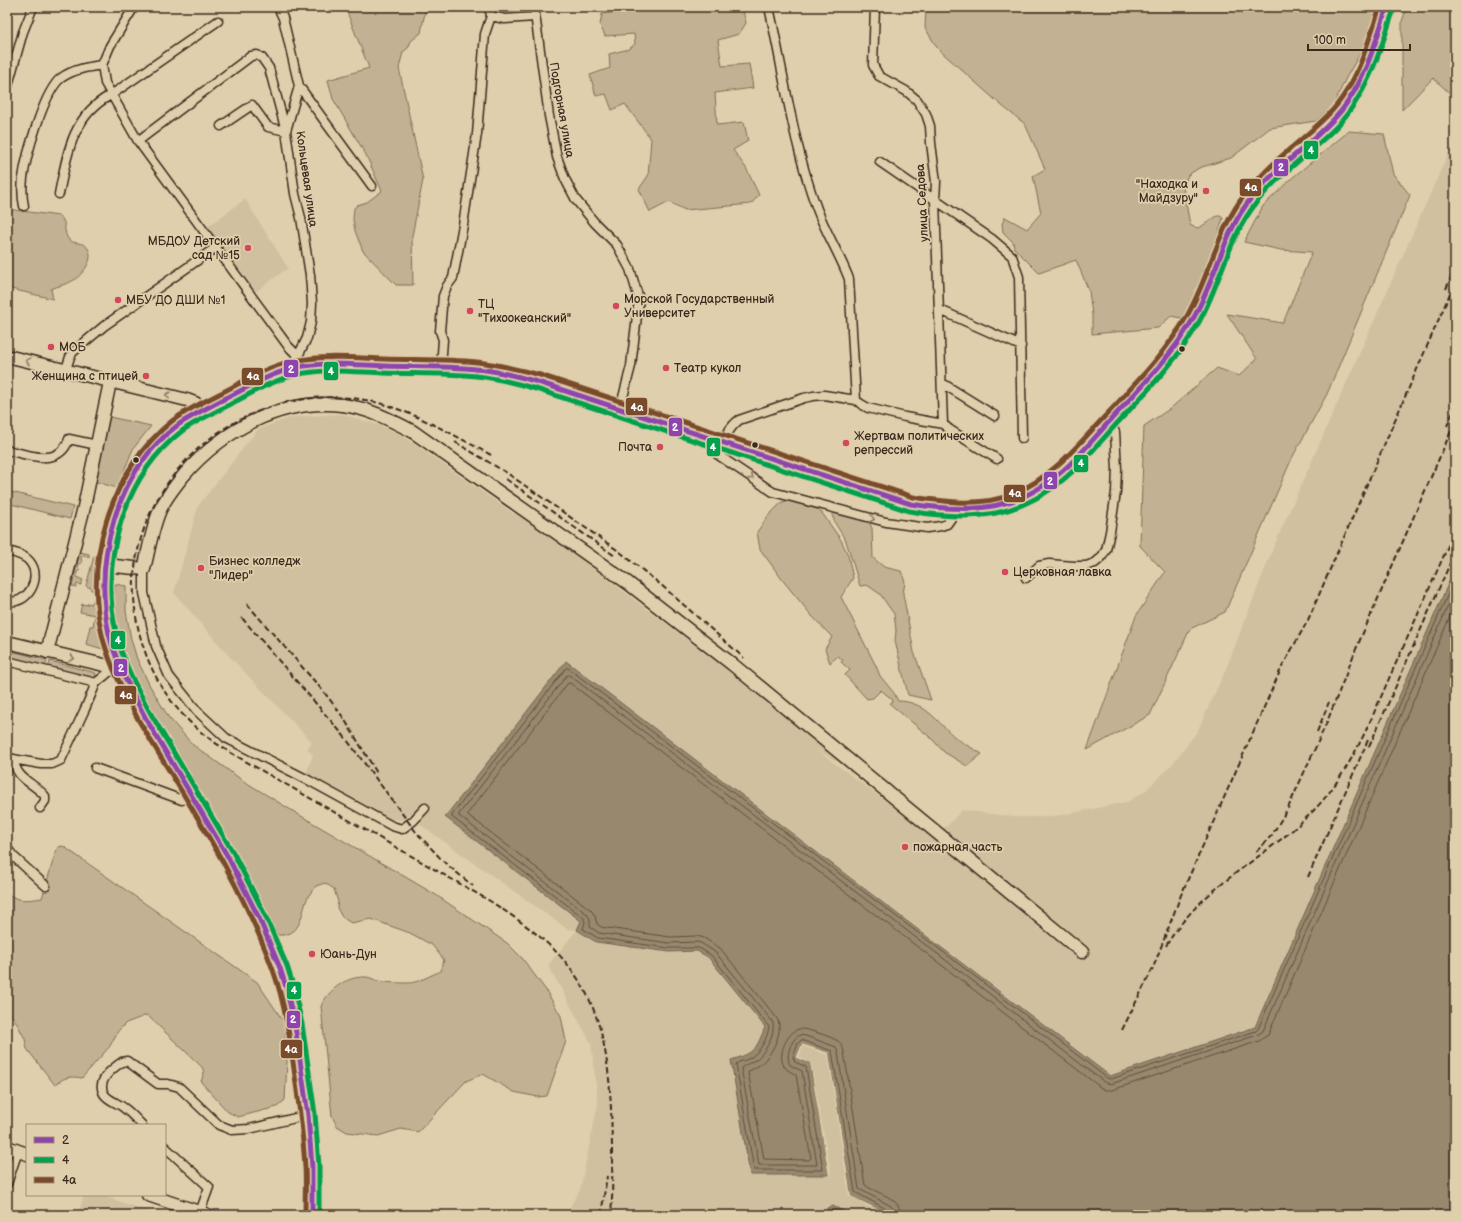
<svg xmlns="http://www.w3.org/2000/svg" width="1462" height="1222" font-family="'Balsamiq Sans',sans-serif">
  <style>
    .built { fill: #d1c09f }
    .green { fill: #c2b192; stroke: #7e6e58 }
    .water { fill: #98886e; stroke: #73624e }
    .pier { fill: #e0cfac }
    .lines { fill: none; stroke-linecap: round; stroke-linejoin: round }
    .shore { stroke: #60503e; stroke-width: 1 }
    .street-casing { stroke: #3b2a1e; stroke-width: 11 }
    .secondary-casing { stroke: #3b2a1e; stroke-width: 15 }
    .primary-casing { stroke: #3b2a1e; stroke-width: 16 }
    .street { stroke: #e0cfac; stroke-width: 8 }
    .secondary { stroke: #e0cfac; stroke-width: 12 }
    .primary { stroke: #e0cfac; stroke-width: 13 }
    .rail { stroke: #3b2a1e; stroke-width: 2; stroke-dasharray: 6 3; stroke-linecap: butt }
    .bus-1-casing { stroke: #e0cfac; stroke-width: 8 }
    .bus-2-casing { stroke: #e0cfac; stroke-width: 8 }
    .bus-3-casing { stroke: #e0cfac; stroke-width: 8 }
    .bus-1 { stroke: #8e44ad; stroke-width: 5 }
    .bus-2 { stroke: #03a04e; stroke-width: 5 }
    .bus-3 { stroke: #7a4b2a; stroke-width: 5 }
    .oneway { stroke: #8e7c65 }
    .poi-dot { fill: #d1495b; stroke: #e0cfac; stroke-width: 1.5 }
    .bus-dot { fill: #3b2a1e; stroke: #e0cfac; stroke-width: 1.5 }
    .labels { text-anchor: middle; stroke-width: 3.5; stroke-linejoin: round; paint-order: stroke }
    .street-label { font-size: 12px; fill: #3b2a1e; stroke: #e0cfac }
    .poi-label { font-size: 12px; fill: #3b2a1e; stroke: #e0cfac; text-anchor: start }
    .line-badge { stroke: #e0cfac; stroke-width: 1.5 }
    .badge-label { font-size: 11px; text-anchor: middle; font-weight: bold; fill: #fff }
  </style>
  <rect width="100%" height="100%" fill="#e0cfac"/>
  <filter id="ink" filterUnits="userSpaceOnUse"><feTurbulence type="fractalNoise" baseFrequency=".025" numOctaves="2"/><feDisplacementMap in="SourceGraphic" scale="8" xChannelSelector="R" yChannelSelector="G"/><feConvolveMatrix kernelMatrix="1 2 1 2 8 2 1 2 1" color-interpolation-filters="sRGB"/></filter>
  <g filter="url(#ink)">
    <path class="built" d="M 1455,138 L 1455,568 L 1255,1027 L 1110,1076 L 944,948 L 566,661 L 446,817 L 582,921 L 577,930 L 596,942 L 669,952 L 697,951 L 708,957 L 765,1027 L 759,1043 L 753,1051 L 745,1056 L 796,1058 L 802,1044 L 829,1053 L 851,1196 L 890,1215 L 851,1215 L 833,1206 L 827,1208 L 828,1215 L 565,1215 L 580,1190 L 598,1103 L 591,1043 L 548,965 L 577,930 L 567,929 L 422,826 L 410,814 L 402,820 L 388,819 L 362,803 L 306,773 L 313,755 L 307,749 L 312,742 L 230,657 L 174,593 L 198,506 L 258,429 L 292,417 L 341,414 L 379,425 L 399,433 L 514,514 L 516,512 L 568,549 L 897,799 L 813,747 L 930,834 L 947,826 L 962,810 L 1014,817 L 1035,817 L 1062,815 L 1127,802 L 1145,791 L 1173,763 L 1197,732 L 1225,671 L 1274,546 Z
      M 245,199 L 288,268 L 254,293 L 207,227 Z
      M 84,1195 L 100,1195 L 160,1215 L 78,1215 Z"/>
    <path class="green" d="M 345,7 L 426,7 L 421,33 L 411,41 L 408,48 L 403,52 L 399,68 L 423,180 L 412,236 L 413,285 L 396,285 L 363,251 L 355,231 L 353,219 L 354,208 L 357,205 L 367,202 L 382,191 L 366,155 L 333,99 L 328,80 L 369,68 Z
      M 622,7 L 742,7 L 746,23 L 739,34 L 718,40 L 722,66 L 749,64 L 753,88 L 715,93 L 717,125 L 744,122 L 748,141 L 733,150 L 746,168 L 759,195 L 751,204 L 685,210 L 669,202 L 650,212 L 639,189 L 648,176 L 651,139 L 625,104 L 612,110 L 606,94 L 596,96 L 590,75 L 610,68 L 609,54 L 629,49 L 635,44 L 634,34 L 605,36 L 600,25 L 602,14 L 623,11 Z
      M 926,7 L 1376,7 L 1377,11 L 1365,45 L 1346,78 L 1334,104 L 1316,121 L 1270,128 L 1231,158 L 1199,168 L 1188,175 L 1183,187 L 1190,225 L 1194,227 L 1199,228 L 1217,216 L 1220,216 L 1223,218 L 1213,251 L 1195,299 L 1181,318 L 1171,316 L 1158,328 L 1092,334 L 1092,315 L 1089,291 L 1076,260 L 1039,273 L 1014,248 L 1013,242 L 1003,232 L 1002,224 L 1005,217 L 1027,229 L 1041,213 L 1033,176 L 1045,169 L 1025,124 L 1001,105 L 938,49 L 925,28 Z
      M 1407,7 L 1455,7 L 1455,95 L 1454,97 L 1433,78 L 1402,110 L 1402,21 Z
      M 1349,131 L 1384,134 L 1393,174 L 1410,195 L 1327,394 L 1292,458 L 1225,612 L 1190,629 L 1150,715 L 1087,750 L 1136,616 L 1165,572 L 1140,546 L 1144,426 L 1171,408 L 1217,368 L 1239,376 L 1257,359 L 1227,314 L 1283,323 L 1312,252 L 1281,250 L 1244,242 L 1263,206 L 1292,178 Z
      M 7,209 L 59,216 C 68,221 62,232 69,240 C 74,244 82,242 86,246 C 97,257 83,274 74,280 C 68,284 58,286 51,289 L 53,299 L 7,288 Z
      M 105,416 L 151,426 L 133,449 L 117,488 L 93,481 Z
      M 7,491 L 73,507 L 70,519 L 7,503 Z
      M 790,501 L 817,509 L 822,513 L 841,540 L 848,555 L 853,578 L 841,597 L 876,666 L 880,676 L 894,693 L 898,701 C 925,701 937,722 956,738 C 964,744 974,749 982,754 L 967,766 L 944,752 L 931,738 L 890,704 L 893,700 L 881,690 L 873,698 L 867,699 L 845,675 L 850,670 L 841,662 L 843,660 L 838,656 L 830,663 L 825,649 L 832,637 L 812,616 L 784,582 L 760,549 L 757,532 L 768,516 L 782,502 Z
      M 831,512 L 869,522 L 872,528 L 873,558 L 884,567 L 901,571 L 905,582 L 903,594 L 914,652 L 931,700 L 908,695 L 895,641 L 896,630 L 894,614 L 880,594 L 867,585 L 860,586 L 846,541 L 835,523 Z
      M 80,552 L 89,554 L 89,557 L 83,555 L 81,557 L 82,563 L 79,564 L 78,568 L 80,570 L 77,572 L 76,577 L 83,580 L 81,585 L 77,584 L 76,587 L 72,586 Z
      M 94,556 L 97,557 L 97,595 L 94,595 L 95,591 L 91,590 L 91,588 L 86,586 Z
      M 115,584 L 126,586 L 126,611 L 131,639 L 137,659 L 150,686 L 169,718 L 193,745 L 242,780 L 296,813 L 436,895 L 507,943 L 522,958 L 545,989 L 561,1016 L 566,1041 L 547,1096 L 538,1097 L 514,1092 L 483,1074 L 466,1081 L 418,1132 L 401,1129 L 378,1136 L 347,1132 L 337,1126 L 332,1116 L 321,1006 C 329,989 347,976 366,977 C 370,977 374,980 378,981 C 387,983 399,983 409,983 C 417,983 433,974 441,971 L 444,960 L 432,945 L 410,933 L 371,919 L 351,923 L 342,917 L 337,908 L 338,902 L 334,889 L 325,883 L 316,886 C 313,890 309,894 307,899 C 301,915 301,937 278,935 L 244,867 L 179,761 L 132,672 L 119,633 L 114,603 Z
      M 93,600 L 97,601 L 103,649 L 86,644 L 90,626 L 93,626 L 95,615 L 80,612 L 82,604 L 87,605 L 88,603 L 92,604 Z
      M 7,650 L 47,660 L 45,668 L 7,658 Z
      M 50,661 L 96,673 L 95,678 L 92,679 L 48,669 Z
      M 63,846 L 257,982 L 284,1022 L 287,1062 L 285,1100 L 277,1107 L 238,1117 L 228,1112 L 201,1082 L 204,1072 L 202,1067 L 147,1015 L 126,1023 L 118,1031 L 110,1046 L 82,1078 C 69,1076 64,1077 55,1085 L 27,1049 L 25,1039 L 14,1018 L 7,1012 L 7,893 C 18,902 29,900 42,898 L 55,854 L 58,847 Z"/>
    <path class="water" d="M 1455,568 L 1455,1215 L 890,1215 L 851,1196 L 829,1054 L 802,1044 L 796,1058 L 810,1063 L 829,1175 L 750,1175 L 731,1060 C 754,1053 756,1050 765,1027 L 708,957 L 697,951 L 669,952 L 596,942 L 577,930 L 581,921 L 445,817 L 566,661 L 1110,1076 L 1255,1027 Z
      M 833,1206 L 851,1215 L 828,1215 L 827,1208 Z"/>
    <path class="pier" d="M 802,1044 L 829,1053 L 851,1196 L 890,1215 L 885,1215 L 849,1196 L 828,1055 L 803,1046 L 799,1057 L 811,1063 L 831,1174 L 829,1177 L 810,1063 L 796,1058 Z"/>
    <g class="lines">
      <path class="shore" d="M 890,1215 L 888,1210 L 855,1192 L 832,1051 L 801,1040 L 798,1043 L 793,1057 L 795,1062 L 806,1067 L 823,1170 L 754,1170 L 736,1064 C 739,1061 744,1061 748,1059 C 760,1053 767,1039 769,1027 L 711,955 L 699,948 L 669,948 L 598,938 L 583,929 L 585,922 L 584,918 L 452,817 L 452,815 L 566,668 L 568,668 L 942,951 L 1107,1078 L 1111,1079 L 1256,1031 L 1258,1029 L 1455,578
        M 895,1215 L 894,1210 L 891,1206 L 859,1189 L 838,1053 L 836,1047 L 806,1036 L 800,1035 C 791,1039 785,1056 790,1065 L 802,1071 L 817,1165 L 759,1165 L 741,1068 C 746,1064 753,1062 758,1058 C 766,1051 777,1031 772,1021 L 715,952 L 701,943 L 697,942 L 669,943 L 599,933 L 590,927 L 590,919 L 587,914 L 459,816 L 459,814 L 567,675 L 569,675 L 939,955 L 1104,1082 L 1111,1084 L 1257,1035 L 1263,1031 L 1455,590
        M 901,1215 C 901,1197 877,1194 865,1185 L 844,1052 C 843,1048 842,1044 838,1041 C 832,1037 806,1028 799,1029 C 787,1032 777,1055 784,1066 C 787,1071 792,1072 796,1075 L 811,1158 L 809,1160 L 764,1159 L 748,1072 C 753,1068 760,1066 764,1061 C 773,1051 785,1030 776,1017 L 720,948 L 704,938 L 697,936 L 670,937 L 601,927 L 597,924 L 595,916 L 591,910 L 468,815 L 468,813 L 568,683 L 570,683 L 935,960 L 1100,1087 L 1105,1090 L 1112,1090 L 1259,1041 L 1268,1035 L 1455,605"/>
      <g class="street-casing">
        <path id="street" d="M 134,7 L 110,46 L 102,65 L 105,83 L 138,141 L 288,346 L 298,356 L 300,367
          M 278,7 L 283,18 L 299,86 L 286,131 L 295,194 L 301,218 L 310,275 L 312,303 L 311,322 L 307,338 L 298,356
          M 534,7 L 549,116 L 557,157 L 565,179 L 576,200 L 595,223 L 617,245 L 630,269 L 639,299 L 631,366 L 620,409
          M 769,7 C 784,74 793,145 817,209 C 826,233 840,255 849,279 L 856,400
          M 875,7 L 873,65 L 879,76 L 906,91 L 917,100 L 926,114 L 930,126 L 931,143 L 936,182 L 935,201 L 943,424
          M 491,16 L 505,19 L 535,17
          M 299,86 L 372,186
          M 7,89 L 23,32 L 33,7
          M 138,141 L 251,56 L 257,55 L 262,58 L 269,68 L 286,131 L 268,127 L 252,105 L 221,126
          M 880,162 L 992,239 L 1012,256 L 1019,277 L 1022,438
          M 59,194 C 67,155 72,115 111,95 L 218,21
          M 24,206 C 22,197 22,187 23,178 C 26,156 44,91 61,78 C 74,69 88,67 102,65
          M 940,310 L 1021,346
          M 441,367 L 443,340 L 440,331 L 443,296 L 447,286 L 453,278 L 463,225 L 477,134 L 485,34 L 491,16 L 489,7
          M 66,369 L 70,357 L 73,352 L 104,326 L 215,248
          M 942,383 L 995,416
          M 7,450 C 29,455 59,468 69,439 L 97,445
          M 957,510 L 947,524 L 941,526 L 927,528 L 886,522 L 773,492 L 718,455 C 724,441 727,429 739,420 L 804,398 L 813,396 L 824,395 L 856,400 L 861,404 L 868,408 L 905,417 L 943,424 L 950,430 L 997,459
          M 7,551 C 15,553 25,555 30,562 C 43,578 27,606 7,601
          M 144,569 L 144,593 L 156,646 L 169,676 L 197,711 L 226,738 L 308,780 L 392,826 L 402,829 L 413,821 L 425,808
          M 1026,578 L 1039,566 L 1049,564 L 1074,566 L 1086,566 L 1095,563 L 1101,558 L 1106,550 L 1110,532 L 1116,492 L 1117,469 L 1115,432 L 1110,420
          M 7,661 L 96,683
          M 7,758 L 41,764 L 52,764 L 61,760 L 85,709 L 96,683 L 109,672 L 118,670
          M 14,759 C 15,779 33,782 45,796 L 45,801 L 40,808
          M 95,768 L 182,800 L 192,796
          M 7,848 L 13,856 L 46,886
          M 142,1125 C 136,1119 131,1113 124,1108 C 118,1103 109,1101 104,1094 C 96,1081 113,1068 122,1062 L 127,1061 L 158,1084 L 168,1084 L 179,1087 L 219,1125 L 232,1130 L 249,1129 L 308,1115
          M 165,1147 L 209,1187 L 200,1212
          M 7,1184 L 18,1151"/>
      </g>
      <g class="secondary-casing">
        <path id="secondary" d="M 7,356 L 187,400 L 195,403 L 203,410
          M 105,565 L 144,569 C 149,549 152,528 160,510 C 166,497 175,486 184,475 C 223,430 281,398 342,405 C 368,408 389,419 412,431 L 628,583 L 732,664 L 1082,952
          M 7,642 L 121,669
          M 47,652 L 84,507 L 110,382
          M 7,1147 L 27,1154
          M 148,1195 L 208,1215"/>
      </g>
      <g class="primary-casing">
        <path id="primary" d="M 312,1215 L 312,1167 L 308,1115 L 295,1026 L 286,987 L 280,968 L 259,918 L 228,857 L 145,717 C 129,687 112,656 107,622 C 95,554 120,469 177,426 C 192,415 210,407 227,398 C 247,388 268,375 290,369 C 304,365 319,365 335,364 L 477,369 L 513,375 L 538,382 L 911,504 C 974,516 1021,511 1069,465 C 1085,448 1101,430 1117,413 C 1144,384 1173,355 1193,319 C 1213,284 1220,244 1242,211 C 1252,196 1264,181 1278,169 C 1302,146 1331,128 1349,100 C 1368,72 1376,38 1387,7"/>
      </g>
      <use href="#street" class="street"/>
      <use href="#secondary" class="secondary"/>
      <use href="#primary" class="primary"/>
      <path class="rail" d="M 1446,289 L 1455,268
        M 1447,426 L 1455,408
        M 455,442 L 507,473 L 620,552 L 660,584 L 744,658
        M 491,455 C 452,434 403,405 359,399 C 307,392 254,406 212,437 C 143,490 115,575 147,657 C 156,680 169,701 186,718 C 201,734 219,746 238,757 L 490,901 C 519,920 550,941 571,969 C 610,1020 611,1087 612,1148 C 612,1170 613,1193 611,1215
        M 506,479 L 615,556
        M 247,604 L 324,692 L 343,717 L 377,773
        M 242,618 L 344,736 L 416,832 L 444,862 L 473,886
        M 1317,732 L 1329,702
        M 1369,747 L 1455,552
        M 1256,852 L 1272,835 L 1288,808 L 1327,722 L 1356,649 L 1455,422
        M 1308,877 L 1368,740
        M 1166,946 C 1206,877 1281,854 1328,794 C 1356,758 1373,715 1391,674 C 1413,626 1434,578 1455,530
        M 1122,1030 L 1153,968 L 1181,895 L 1281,669 L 1308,620 L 1455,282
        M 601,1215 L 607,1176"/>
      <g class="bus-1-casing">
        <path id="bus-1" d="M 312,1215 L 312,1167 L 308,1115 L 295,1026 L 286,987 L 280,968 L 259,918 L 228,857 L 145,717 C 131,690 116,663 109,634 C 93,560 116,471 178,425 C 192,415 209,407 224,399 C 247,388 269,374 294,368 C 324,361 355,365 385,366 C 416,367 446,366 476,369 C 497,371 518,376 538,382 L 911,504 C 974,514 1021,511 1069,465 C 1086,449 1101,430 1117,413 C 1144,384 1173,354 1193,319 C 1214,282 1222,239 1246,205 C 1272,168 1312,146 1341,111 C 1365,81 1375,43 1387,7"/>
      </g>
      <g class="bus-2-casing">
        <path id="bus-2" d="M 319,1215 L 319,1166 L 315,1114 L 302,1024 L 293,985 L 287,966 L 265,915 L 234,854 L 151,714 C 137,688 122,661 116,632 C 100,561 123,477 182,431 C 195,421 212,414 227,406 C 248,395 271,381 295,375 C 323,368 354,372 384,373 C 414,374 445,373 476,376 C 496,378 516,383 536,389 L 909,511 C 975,522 1023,518 1073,471 C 1090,455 1105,436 1122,418 C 1150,388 1179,358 1199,322 C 1219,286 1227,244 1251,210 C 1275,175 1311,154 1339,124 C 1369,91 1380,50 1394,9"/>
      </g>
      <g class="bus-3-casing">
        <path id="bus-3" d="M 305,1215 C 305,1199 306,1183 305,1167 C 303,1131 298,1097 293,1062 C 289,1031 284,1000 273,970 C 241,882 187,801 139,721 C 125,694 111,668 103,639 C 83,562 110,471 172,421 C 186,410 203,402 219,394 C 243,382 267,366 294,361 C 323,355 354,358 384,359 C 415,360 446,359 477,362 C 498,364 520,370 540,375 L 913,497 C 946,502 981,507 1013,494 C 1054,477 1080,442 1109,412 C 1137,382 1166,352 1187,316 C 1208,279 1216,236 1240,201 C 1255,181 1272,164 1291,148 C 1306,135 1323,122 1336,106 C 1359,78 1368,41 1380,7"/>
      </g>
      <use href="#bus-1" class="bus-1"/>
      <use href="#bus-2" class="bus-2"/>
      <use href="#bus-3" class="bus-3"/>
    </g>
    <defs><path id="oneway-chevron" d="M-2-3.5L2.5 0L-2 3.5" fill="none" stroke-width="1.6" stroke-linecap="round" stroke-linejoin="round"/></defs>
    <g class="oneway">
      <use href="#oneway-chevron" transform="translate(28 361) rotate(-167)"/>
      <use href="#oneway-chevron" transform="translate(168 395) rotate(-167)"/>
      <use href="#oneway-chevron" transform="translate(751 477) rotate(34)"/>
      <use href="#oneway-chevron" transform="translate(872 519) rotate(14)"/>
      <use href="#oneway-chevron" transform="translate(72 658) rotate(13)"/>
    </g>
  </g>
  <g class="poi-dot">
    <circle cx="1206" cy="191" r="4"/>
    <circle cx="248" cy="248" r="4"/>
    <circle cx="118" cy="300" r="4"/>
    <circle cx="616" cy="306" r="4"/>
    <circle cx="470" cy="311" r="4"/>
    <circle cx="51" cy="347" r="4"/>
    <circle cx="666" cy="368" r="4"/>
    <circle cx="146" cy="376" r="4"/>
    <circle cx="846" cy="443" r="4"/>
    <circle cx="660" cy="447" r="4"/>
    <circle cx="201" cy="568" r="4"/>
    <circle cx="1005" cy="572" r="4"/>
    <circle cx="905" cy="847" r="4"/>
    <circle cx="312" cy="954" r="4"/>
  </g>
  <g class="bus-dot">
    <circle cx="1182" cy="349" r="3.5"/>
    <circle cx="755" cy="445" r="3.5"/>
    <circle cx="136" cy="460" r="3.5"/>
  </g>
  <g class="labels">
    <g class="street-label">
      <text transform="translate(562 110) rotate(80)" y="4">Подгорная улица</text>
      <text transform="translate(307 179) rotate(82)" y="4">Кольцевая улица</text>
      <text transform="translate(922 203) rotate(-93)" y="4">улица Седова</text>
    </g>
    <g class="poi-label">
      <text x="1198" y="188" text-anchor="end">"Находка и<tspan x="1198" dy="14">Майдзуру"</tspan></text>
      <text x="240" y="245" text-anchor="end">МБДОУ Детский<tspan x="240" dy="14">сад №15</tspan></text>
      <text x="624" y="303">Морской Государственный<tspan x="624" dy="14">Университет</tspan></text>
      <text x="126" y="304">МБУ ДО ДШИ №1</text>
      <text x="478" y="308">ТЦ<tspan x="478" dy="14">"Тихоокеанский"</tspan></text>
      <text x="59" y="351">МОБ</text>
      <text x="674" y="372">Театр кукол</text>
      <text x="138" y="380" text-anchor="end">Женщина с птицей</text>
      <text x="854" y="440">Жертвам политических<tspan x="854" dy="14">репрессий</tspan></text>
      <text x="652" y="451" text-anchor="end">Почта</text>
      <text x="209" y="565">Бизнес колледж<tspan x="209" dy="14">"Лидер"</tspan></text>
      <text x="1013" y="576">Церковная лавка</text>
      <text x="913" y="851">пожарная часть</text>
      <text x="320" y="958">Юань-Дун</text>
    </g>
  </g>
  <g class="line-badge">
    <rect x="1303" y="140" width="16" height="20" rx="4" fill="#03a04e"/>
    <rect x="1273" y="158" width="16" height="19" rx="4" fill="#8e44ad"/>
    <rect x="1239" y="178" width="23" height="19" rx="4" fill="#7a4b2a"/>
    <rect x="283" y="359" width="16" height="19" rx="4" fill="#8e44ad"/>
    <rect x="323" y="361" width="16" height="20" rx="4" fill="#03a04e"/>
    <rect x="241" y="367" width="23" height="19" rx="4" fill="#7a4b2a"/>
    <rect x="625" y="397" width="23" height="19" rx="4" fill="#7a4b2a"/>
    <rect x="668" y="417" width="15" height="20" rx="4" fill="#8e44ad"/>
    <rect x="706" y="437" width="15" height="20" rx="4" fill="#03a04e"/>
    <rect x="1073" y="454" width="16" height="19" rx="4" fill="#03a04e"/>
    <rect x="1043" y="471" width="15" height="19" rx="4" fill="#8e44ad"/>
    <rect x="1003" y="484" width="23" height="19" rx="4" fill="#7a4b2a"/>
    <rect x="110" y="630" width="16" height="20" rx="4" fill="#03a04e"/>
    <rect x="113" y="658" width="15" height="19" rx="4" fill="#8e44ad"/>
    <rect x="114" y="685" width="23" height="20" rx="4" fill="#7a4b2a"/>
    <rect x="286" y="981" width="16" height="19" rx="4" fill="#03a04e"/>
    <rect x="286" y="1010" width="15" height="19" rx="4" fill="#8e44ad"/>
    <rect x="280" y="1039" width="23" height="20" rx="4" fill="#7a4b2a"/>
  </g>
  <g class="badge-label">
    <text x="1311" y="154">4</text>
    <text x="1281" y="171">2</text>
    <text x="1251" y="191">4а</text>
    <text x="291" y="373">2</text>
    <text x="331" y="375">4</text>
    <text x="253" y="380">4а</text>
    <text x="637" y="411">4а</text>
    <text x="675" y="431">2</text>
    <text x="713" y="451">4</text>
    <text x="1081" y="467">4</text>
    <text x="1050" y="485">2</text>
    <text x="1015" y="497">4а</text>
    <text x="118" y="644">4</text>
    <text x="121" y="672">2</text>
    <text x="126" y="699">4а</text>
    <text x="294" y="994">4</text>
    <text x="293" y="1023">2</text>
    <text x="291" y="1053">4а</text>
  </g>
  <rect width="1462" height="1222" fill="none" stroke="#e0cfac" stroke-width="24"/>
  <rect x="12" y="12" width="1438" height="1198" fill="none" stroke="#3b2a1e" stroke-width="1.5" filter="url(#ink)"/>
  <rect x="26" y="1124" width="140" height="72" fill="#e0cfac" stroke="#9e8d73"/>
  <rect x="34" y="1137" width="20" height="6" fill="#8e44ad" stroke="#9e8d73"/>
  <text x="62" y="1144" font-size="12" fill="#3b2a1e">2</text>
  <rect x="34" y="1157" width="20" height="6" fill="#03a04e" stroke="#9e8d73"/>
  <text x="62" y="1164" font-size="12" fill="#3b2a1e">4</text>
  <rect x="34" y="1177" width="20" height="6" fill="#7a4b2a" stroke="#9e8d73"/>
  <text x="62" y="1184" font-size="12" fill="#3b2a1e">4а</text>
  <path d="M1308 44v6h102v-6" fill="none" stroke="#3b2a1e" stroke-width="2"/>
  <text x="1314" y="44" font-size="12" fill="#3b2a1e" stroke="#e0cfac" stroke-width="3" paint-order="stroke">100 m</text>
</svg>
